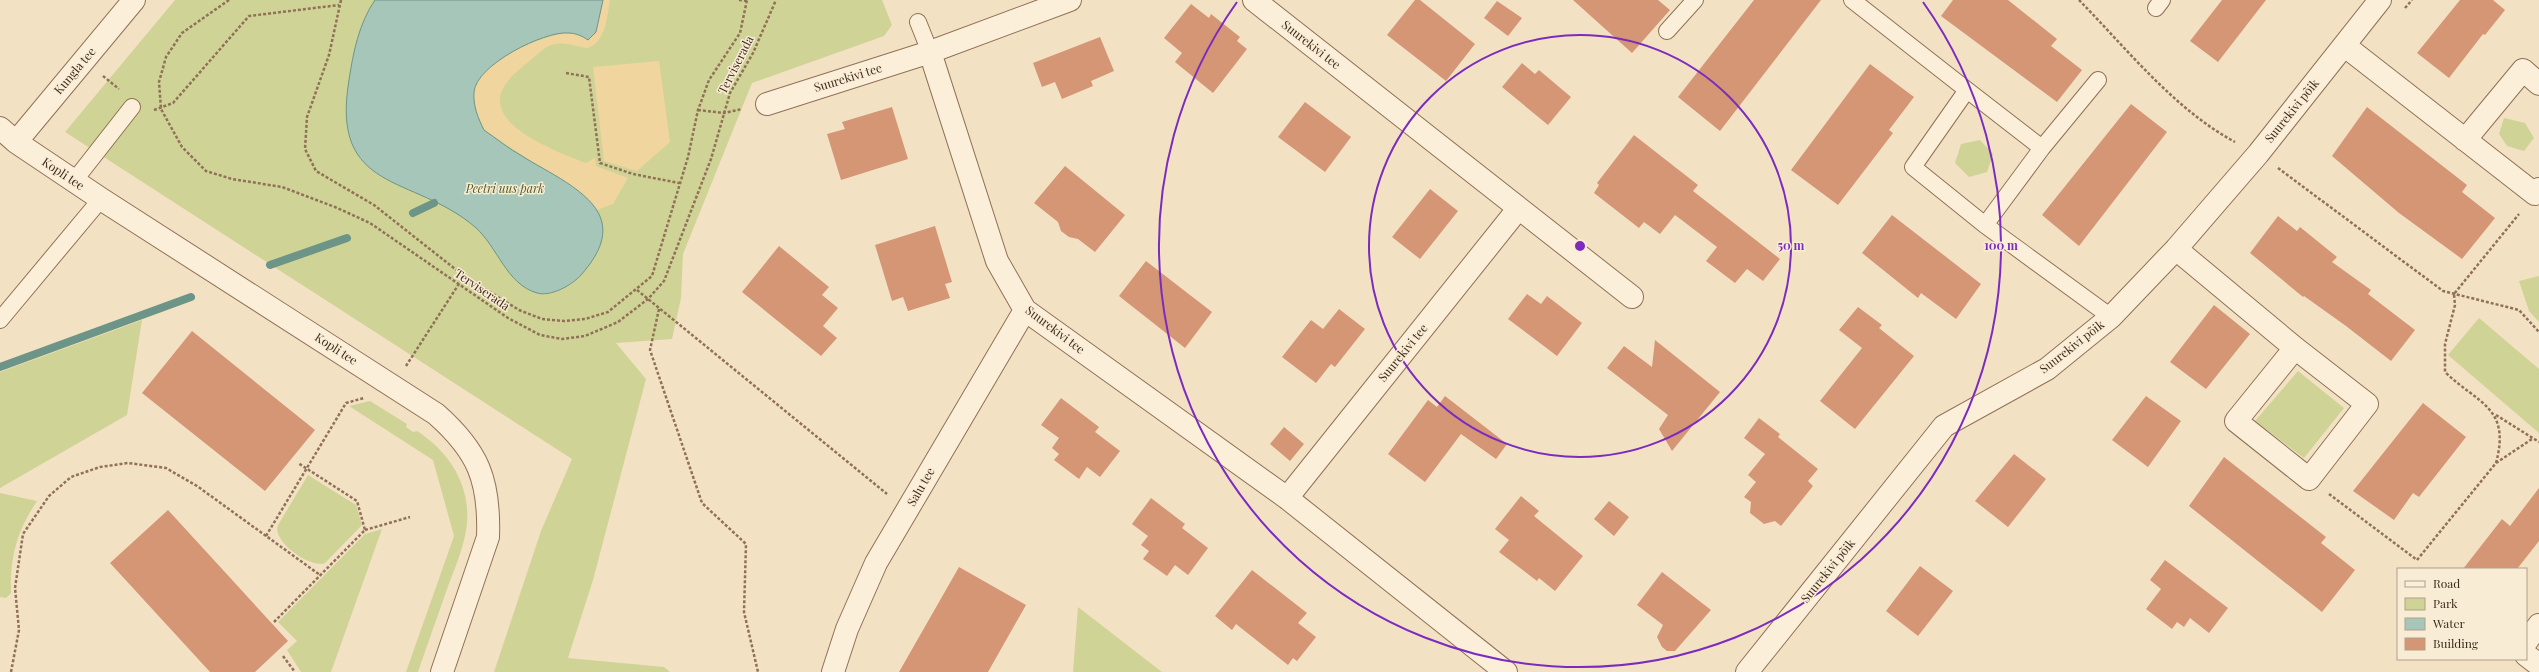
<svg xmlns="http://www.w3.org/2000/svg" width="2539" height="672" font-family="'Playfair Display',serif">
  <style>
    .green { fill: #d0d396 }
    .sand { fill: #f1d59e }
    .water { fill: #a6c6ba; stroke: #6c9588 }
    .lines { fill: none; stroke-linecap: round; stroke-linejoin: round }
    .stream { stroke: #6c9588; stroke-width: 8 }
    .building { fill: #d59676 }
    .lane-casing { stroke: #907158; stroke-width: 18 }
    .street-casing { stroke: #907158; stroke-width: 24 }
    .path { stroke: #907158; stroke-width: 2.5; stroke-dasharray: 3 2; stroke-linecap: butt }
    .lane { stroke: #fcefd9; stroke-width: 16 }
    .street { stroke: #fcefd9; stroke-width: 22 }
    .ring { fill: none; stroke: #7b2cbf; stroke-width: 2 }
    .labels { text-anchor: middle; stroke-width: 3; stroke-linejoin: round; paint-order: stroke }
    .street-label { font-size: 12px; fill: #3f2b1d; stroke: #f9ecd5 }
    .park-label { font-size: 12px; font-style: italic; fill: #535d22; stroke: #f9ecd5 }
    .centre { fill: #7b2cbf; stroke: #f9ecd5; stroke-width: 2 }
    .ring-label { font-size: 12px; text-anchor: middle; font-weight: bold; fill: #7b2cbf; stroke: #f9ecd5; stroke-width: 3; stroke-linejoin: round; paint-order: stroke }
  </style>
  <rect width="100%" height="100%" fill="#f3e1c4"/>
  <path class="green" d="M 175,0 L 882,0 L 892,25 L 884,36 L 752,83 L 683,254 L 681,298 L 672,339 L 616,343 L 646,379 L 593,580 L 568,658 L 664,667 L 670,672 L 494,672 L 541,531 L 572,459 L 65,132 Z
    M 2504,118 L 2525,123 L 2534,138 L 2524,151 L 2507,146 L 2499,134 Z
    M 1980,140 L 1993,154 L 1987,172 L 1969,177 L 1955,163 L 1961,144 Z
    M 2539,276 L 2539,322 L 2529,311 L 2519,281 Z
    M 2479,318 L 2539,369 L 2539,433 L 2448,355 Z
    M 142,320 L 127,415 L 0,488 L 0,372 Z
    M 2298,371 L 2344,408 L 2304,458 L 2255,421 Z
    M 370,401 L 407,424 L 406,427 L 413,432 L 417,431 C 454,455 476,494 464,540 C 460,557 452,575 446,592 C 437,618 427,645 418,672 L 406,672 L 454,536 L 433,460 L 349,406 Z
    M 308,475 L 356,505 L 362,525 L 325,563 C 311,569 271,541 278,525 Z
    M 0,493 L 37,501 C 17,531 10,556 11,593 L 6,598 L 0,597 Z
    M 382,529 L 331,672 L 301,672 L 287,650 L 297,641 L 278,622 L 365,534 Z
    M 1078,607 L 1162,672 L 1073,672 Z"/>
  <path class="sand" d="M 603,0 L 610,0 C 607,16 606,43 587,48 C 574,46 565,41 551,45 C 545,47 537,55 532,59 C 515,73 489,91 505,116 C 519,137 562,154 586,163 L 595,158 L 596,166 L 628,178 L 613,204 L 597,210 L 579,192 L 484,130 C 478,118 473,106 474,92 C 477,62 540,37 565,33 C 571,32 575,35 580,35 C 585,36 591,33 596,32 Z
    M 659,61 L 670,142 L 637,171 L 604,161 L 593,67 Z"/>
  <path class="water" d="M 375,0 L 603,0 L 596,32 L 588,40 C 582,36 576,33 568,33 C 544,31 476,65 474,92 C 473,106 478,118 484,130 C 497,139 509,149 522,156 C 545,171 592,191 601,219 C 608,240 594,260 581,275 C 572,285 551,297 537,293 C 506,284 498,247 475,227 C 413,174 330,194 349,80 C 353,53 359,23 375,0 Z"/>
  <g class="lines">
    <path class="stream" d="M 413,213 L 434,203
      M 270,265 L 347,238
      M 0,367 L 191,297"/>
  </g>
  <path class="building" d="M 1415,0 L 1420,0 L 1475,44 L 1446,81 L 1387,35 Z
    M 1573,0 L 1658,0 L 1670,10 L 1632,53 Z
    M 1754,0 L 1821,0 L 1720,131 L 1678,97 Z
    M 1953,0 L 2008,0 L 2057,39 L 2051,46 L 2082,70 L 2057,102 L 1941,16 Z
    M 2222,0 L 2266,0 L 2218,62 L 2190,41 Z
    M 2460,0 L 2493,0 L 2505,10 L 2485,35 L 2483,34 L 2449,78 L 2417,53 Z
    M 1497,1 L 1522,18 L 1508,36 L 1484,18 Z
    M 1191,4 L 1209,18 L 1211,14 L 1240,37 L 1237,41 L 1247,49 L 1213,93 L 1175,62 L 1182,53 L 1164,38 Z
    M 1100,37 L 1114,71 L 1091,81 L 1093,86 L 1062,99 L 1055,82 L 1042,87 L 1033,63 Z
    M 1522,63 L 1535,74 L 1539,70 L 1571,97 L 1548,125 L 1502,87 Z
    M 1870,64 L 1914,97 L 1889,130 L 1893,133 L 1838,205 L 1791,170 Z
    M 1305,102 L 1351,137 L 1325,172 L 1278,137 Z
    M 2131,104 L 2167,132 L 2079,246 L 2042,215 Z
    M 892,107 L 908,159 L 841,180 L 827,134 L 845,129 L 842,122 Z
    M 2367,107 L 2467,185 L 2462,192 L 2495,218 L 2462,259 L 2399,213 L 2332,156 Z
    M 1634,135 L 1698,185 L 1693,191 L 1780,259 L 1763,281 L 1747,269 L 1735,283 L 1706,261 L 1717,247 L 1675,215 L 1660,234 L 1644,222 L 1639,228 L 1594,193 L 1599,185 L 1597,183 Z
    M 1065,166 L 1125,215 L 1095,252 L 1078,239 L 1069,237 L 1061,231 L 1058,222 L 1034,203 Z
    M 1430,189 L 1458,211 L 1420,259 L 1392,237 Z
    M 1892,215 L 1981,284 L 1956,319 L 1921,293 L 1918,298 L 1862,253 Z
    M 2278,216 L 2297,231 L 2300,227 L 2337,257 L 2332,262 L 2371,290 L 2368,294 L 2415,330 L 2391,361 L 2346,326 L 2304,296 L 2303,297 L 2250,253 Z
    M 935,226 L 952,282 L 945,284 L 950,298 L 908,311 L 903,297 L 892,301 L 875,245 Z
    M 779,246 L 829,287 L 822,295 L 838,308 L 823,326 L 837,338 L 821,356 L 742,292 Z
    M 1146,261 L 1212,312 L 1185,348 L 1119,296 Z
    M 1527,294 L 1541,304 L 1547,296 L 1582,323 L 1557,356 L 1508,319 Z
    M 2214,305 L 2250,334 L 2206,389 L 2170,362 Z
    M 1858,307 L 1882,325 L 1879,328 L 1914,356 L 1855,429 L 1820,401 L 1862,348 L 1839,330 Z
    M 1339,309 L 1365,329 L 1335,367 L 1331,364 L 1316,383 L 1282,357 L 1311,320 L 1323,329 Z
    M 192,331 L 315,430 L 265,491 L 142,393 Z
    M 1655,340 L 1720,392 L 1672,451 L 1659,429 L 1668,415 L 1607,368 L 1624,346 L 1652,367 Z
    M 1445,396 L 1507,444 L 1496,459 L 1461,434 L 1425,482 L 1388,454 L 1428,400 L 1437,407 Z
    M 2146,396 L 2181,421 L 2148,467 L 2112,440 Z
    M 1061,398 L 1099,427 L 1095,432 L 1120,451 L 1100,477 L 1087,467 L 1079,479 L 1054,460 L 1059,454 L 1052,448 L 1059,438 L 1041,425 Z
    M 2423,403 L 2466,437 L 2419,497 L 2413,493 L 2394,520 L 2353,491 Z
    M 1759,418 L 1780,434 L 1778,437 L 1818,469 L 1808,481 L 1813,486 L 1781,526 L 1775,521 L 1764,524 L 1750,513 L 1751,502 L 1744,497 L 1756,482 L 1748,475 L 1765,454 L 1744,438 Z
    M 1284,427 L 1304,444 L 1290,461 L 1270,444 Z
    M 2014,454 L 2046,479 L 2008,527 L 1975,501 Z
    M 2224,457 L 2326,537 L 2321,543 L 2355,570 L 2322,612 L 2189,506 Z
    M 2539,488 L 2539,541 L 2517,569 L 2463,569 L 2502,519 L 2510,526 Z
    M 1521,496 L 1539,511 L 1534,516 L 1583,556 L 1555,591 L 1539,578 L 1537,581 L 1499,552 L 1509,540 L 1495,529 Z
    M 1151,498 L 1185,524 L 1182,528 L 1208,548 L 1188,575 L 1175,565 L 1167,576 L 1143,559 L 1149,551 L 1141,545 L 1148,536 L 1132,524 Z
    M 1609,501 L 1629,517 L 1614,536 L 1594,519 Z
    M 168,510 L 288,641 L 255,672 L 210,672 L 110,563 Z
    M 2165,560 L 2228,608 L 2209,633 L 2190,618 L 2184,627 L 2177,622 L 2172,629 L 2146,609 L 2161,589 L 2150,580 Z
    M 1920,566 L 1953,591 L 1918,636 L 1886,611 Z
    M 959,567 L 1026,605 L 988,672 L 899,672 Z
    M 1252,570 L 1307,613 L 1298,623 L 1316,637 L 1297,661 L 1293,658 L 1288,665 L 1236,624 L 1232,630 L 1215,616 Z
    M 1662,572 L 1711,610 L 1675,651 L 1667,651 L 1662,647 L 1657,637 L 1663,625 L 1637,605 Z"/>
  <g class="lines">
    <g class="lane-casing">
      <path id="lane" d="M 1852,0 L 1967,90
        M 2156,8 L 2162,0
        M 918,22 L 930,52
        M 1667,31 L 1695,0
        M 2042,148 L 2098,80
        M 74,181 L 132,107
        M 1985,225 L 2042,148 L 1967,90 L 1913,167 L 1985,225 L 2111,317
        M 0,320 L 101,199"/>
    </g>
    <g class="street-casing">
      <path id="street" d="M 1070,0 L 930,52 L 997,261 L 1025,310 L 1287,498 L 1506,672
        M 1254,0 L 1632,297
        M 2345,46 L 2535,194 L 2539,189
        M 767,104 L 930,52
        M 0,128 L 16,142 L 101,199 L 436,414 C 478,451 490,480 488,537 L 442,672
        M 2465,140 L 2523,70 L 2539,84
        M 16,142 L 134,0
        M 2176,249 L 2295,348 L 2367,404 L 2309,479 L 2236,421 L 2295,348
        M 1287,498 L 1518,209
        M 2526,642 L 2539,625
        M 2526,655 L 2539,665
        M 833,672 L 847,629 L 876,563 L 1025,310
        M 1747,672 L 1944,426 L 2047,369 L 2111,317 L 2176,249 L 2258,154 L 2380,0"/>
    </g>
    <path class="path" d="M 229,0 L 182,33 L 166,57 L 159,82 L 161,109 L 182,147 L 206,171 L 232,179 L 282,187 L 335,207 L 370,223 L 508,318 L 540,335 L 562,339 L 585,336 L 618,322 L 648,299 L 664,281 L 711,159 L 730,93 L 753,53 L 776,0
      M 341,0 L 329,55 L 307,117 L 305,149 L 316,171 L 374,205 L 464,276 L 519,310 L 542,319 L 564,321 L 585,319 L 608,312 L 652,276 L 688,157 L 698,110 L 709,80 L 740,33 L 747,0
      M 739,0 L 747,1
      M 2079,0 C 2127,49 2174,109 2235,142
      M 2405,8 L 2412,0
      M 566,73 L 589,77 L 600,163 L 633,174 L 679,183
      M 103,76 L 119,89
      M 154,110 L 173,103 L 249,16 L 339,5
      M 698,110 L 724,113 L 742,109
      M 2278,168 L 2443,291 L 2519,310 L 2539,332
      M 637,290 L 887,494
      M 659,309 L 650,350 L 702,503 L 746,544 L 744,612 L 758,672
      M 406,366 L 464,276
      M 2496,415 L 2539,442
      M 2496,463 L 2532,439
      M 2329,494 L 2417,560 L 2496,463 C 2511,407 2478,404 2445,372 L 2445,344 L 2455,305 L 2454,294 L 2519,214
      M 365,530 L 410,517
      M 266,536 L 346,403 L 364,398
      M 274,622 L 365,530 L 357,501 L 298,463
      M 283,656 L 295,672
      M 11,672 L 19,630 L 15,588 L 23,534 L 49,496 L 71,477 L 100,467 L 128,463 L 166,468 L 197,486 L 320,575"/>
    <use href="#lane" class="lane"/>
    <use href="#street" class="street"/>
  </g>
  <g class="ring">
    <circle cx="1580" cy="246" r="211"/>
    <path d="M1923 2A421 421 0 1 1 1237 2"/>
  </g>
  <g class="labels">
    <g class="street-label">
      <text transform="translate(1311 45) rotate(38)" y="4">Suurekivi tee</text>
      <text transform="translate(736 65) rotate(-63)" y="4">Terviserada</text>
      <text transform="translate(75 71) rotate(-50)" y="4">Kungla tee</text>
      <text transform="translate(848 78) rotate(-17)" y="4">Suurekivi tee</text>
      <text transform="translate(2292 111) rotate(-51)" y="4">Suurekivi põik</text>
      <text transform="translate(63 174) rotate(34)" y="4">Kopli tee</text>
      <text transform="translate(482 290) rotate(34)" y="4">Terviserada</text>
      <text transform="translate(1055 330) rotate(37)" y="4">Suurekivi tee</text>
      <text transform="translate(2072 347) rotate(-38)" y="4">Suurekivi põik</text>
      <text transform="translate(336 349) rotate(33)" y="4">Kopli tee</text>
      <text transform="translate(1403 353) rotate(-51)" y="4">Suurekivi tee</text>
      <text transform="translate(921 487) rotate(-60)" y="4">Salu tee</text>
      <text transform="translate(1828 571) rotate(-51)" y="4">Suurekivi põik</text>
    </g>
    <g class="park-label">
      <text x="505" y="193">Peetri uus park</text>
    </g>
  </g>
  <circle cx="1580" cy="246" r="6" class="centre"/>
  <g class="ring-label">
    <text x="1791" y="250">50 m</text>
    <text x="2001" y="250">100 m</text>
  </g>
  <rect x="2397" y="568" width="130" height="92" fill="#f9ecd5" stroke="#af9f8b"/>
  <rect x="2405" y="581" width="20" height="6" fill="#fcefd9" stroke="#af9f8b"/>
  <text x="2433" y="588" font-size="12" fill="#3f2b1d">Road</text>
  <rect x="2405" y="598" width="20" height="12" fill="#d0d396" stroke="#af9f8b"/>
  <text x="2433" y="608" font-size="12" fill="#3f2b1d">Park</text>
  <rect x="2405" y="618" width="20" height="12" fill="#a6c6ba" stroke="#af9f8b"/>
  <text x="2433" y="628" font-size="12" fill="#3f2b1d">Water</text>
  <rect x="2405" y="638" width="20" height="12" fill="#d59676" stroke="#af9f8b"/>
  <text x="2433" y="648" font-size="12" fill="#3f2b1d">Building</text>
</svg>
